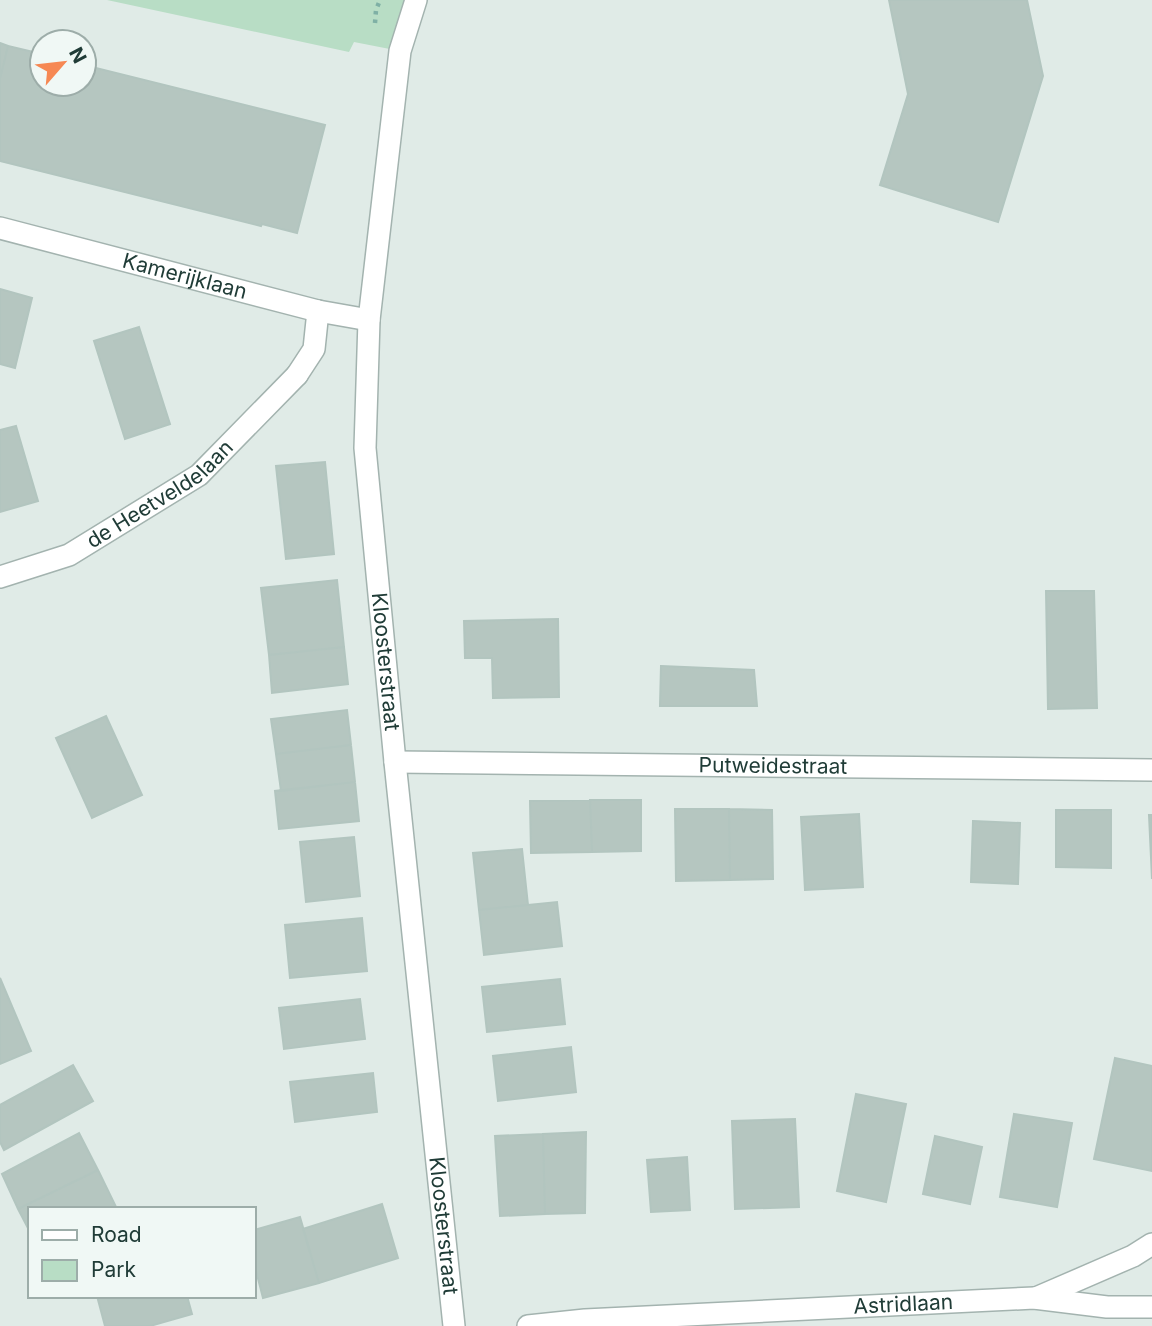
<svg xmlns="http://www.w3.org/2000/svg" width="1152" height="1326" font-family="Inter,sans-serif">
  <style>
    .green { fill: #b8ddc5 }
    .building { fill: #b5c6c0; stroke: #b2c5bf; stroke-width: 2 }
    .lines { fill: none; stroke-linecap: round; stroke-linejoin: round }
    .pedestrian-casing { stroke: #a3b3af; stroke-width: 24 }
    .minor-casing { stroke: #a3b3af; stroke-width: 24 }
    .path { stroke: #7fb0a5; stroke-width: 4.5; stroke-dasharray: 3.5 5; stroke-linecap: butt }
    .pedestrian { stroke: #fff; stroke-width: 21 }
    .minor { stroke: #fff; stroke-width: 21 }
    .labels { text-anchor: middle; stroke-width: 5; stroke-linejoin: round; paint-order: stroke }
    .street-label { font-size: 21px; fill: #203c37; stroke: #f0f8f5 }
  </style>
  <rect width="100%" height="100%" fill="#e0ebe7"/>
  <path class="green" d="M 107,0 L 416,0 L 400,51 L 354,42 L 349,52 Z"/>
  <path class="building" d="M 889,0 L 1027,0 L 1043,76 L 998,222 L 880,185 L 908,94 Z
    M 0,43 L 8,46 L 0,79 Z
    M 8,46 L 42,54 L 42,84 L 84,84 L 84,65 L 325,125 L 297,233 L 262,224 L 261,226 L 0,161 L 0,79 Z
    M 0,289 L 32,298 L 15,368 L 0,364 Z
    M 139,327 L 170,424 L 125,439 L 94,341 Z
    M 16,426 L 38,501 L 0,512 L 0,430 Z
    M 325,462 L 334,554 L 286,559 L 276,466 Z
    M 337,580 L 344,647 L 269,655 L 261,588 Z
    M 1046,591 L 1094,591 L 1097,708 L 1048,709 Z
    M 558,619 L 559,697 L 493,698 L 492,658 L 465,658 L 464,621 Z
    M 344,647 L 348,684 L 272,693 L 269,655 Z
    M 661,666 L 754,670 L 757,706 L 660,706 Z
    M 347,710 L 351,745 L 276,754 L 271,719 Z
    M 106,716 L 142,795 L 92,818 L 56,738 Z
    M 351,745 L 355,782 L 281,791 L 276,754 Z
    M 355,782 L 359,821 L 279,829 L 275,791 Z
    M 590,800 L 641,800 L 641,851 L 592,852 Z
    M 590,800 L 592,852 L 531,853 L 530,801 Z
    M 675,809 L 729,809 L 730,880 L 676,881 Z
    M 729,809 L 772,810 L 773,879 L 730,880 Z
    M 1056,810 L 1111,810 L 1111,868 L 1056,867 Z
    M 859,814 L 863,887 L 805,890 L 801,817 Z
    M 1149,815 L 1152,815 L 1152,879 Z
    M 973,821 L 1020,823 L 1018,884 L 971,882 Z
    M 354,837 L 360,896 L 306,902 L 300,842 Z
    M 522,849 L 528,905 L 479,910 L 473,853 Z
    M 557,902 L 562,946 L 484,955 L 479,910 Z
    M 362,918 L 367,971 L 290,978 L 285,925 Z
    M 0,978 L 31,1051 L 0,1064 Z
    M 560,979 L 565,1024 L 487,1032 L 482,987 Z
    M 360,999 L 365,1039 L 284,1049 L 279,1008 Z
    M 571,1047 L 576,1092 L 498,1101 L 493,1056 Z
    M 1115,1058 L 1152,1066 L 1152,1171 L 1094,1159 Z
    M 73,1065 L 93,1101 L 4,1150 L 0,1142 L 0,1105 Z
    M 373,1073 L 377,1112 L 295,1122 L 290,1082 Z
    M 856,1094 L 906,1104 L 886,1202 L 837,1191 Z
    M 1014,1114 L 1072,1123 L 1057,1207 L 1000,1197 Z
    M 795,1119 L 799,1207 L 735,1209 L 732,1121 Z
    M 586,1132 L 585,1213 L 545,1214 L 543,1134 Z
    M 79,1133 L 98,1170 L 18,1209 L 2,1174 Z
    M 543,1134 L 545,1214 L 500,1216 L 495,1136 Z
    M 935,1136 L 982,1147 L 970,1204 L 923,1194 Z
    M 687,1157 L 690,1210 L 651,1212 L 647,1160 Z
    M 98,1170 L 117,1209 L 30,1209 L 30,1232 L 18,1209 Z
    M 382,1204 L 398,1258 L 319,1283 L 303,1229 Z
    M 300,1217 L 319,1283 L 263,1298 L 254,1263 L 254,1230 Z
    M 97,1296 L 187,1296 L 192,1314 L 150,1326 L 105,1326 Z"/>
  <g class="lines">
    <g class="pedestrian-casing">
      <path id="pedestrian" d="M 297,375 L 314,349 L 318,311"/>
    </g>
    <g class="minor-casing">
      <g id="minor">
        <path id="s1" d="M 416,0 L 400,51 L 369,320 L 365,448 L 395,762 L 454,1326"/>
        <path id="s2" d="M 0,228 L 318,311 L 369,320"/>
        <path id="s3" d="M 0,577 L 69,555 L 199,475 L 297,375"/>
        <path id="s4" d="M 395,762 L 1152,770"/>
        <path d="M 1036,1298 L 1133,1256 L 1152,1244"/>
        <path id="s5" d="M 528,1326 L 585,1320 L 1034,1298 L 1107,1307 L 1152,1307"/>
      </g>
    </g>
    <path class="path" d="M 375,23 L 376,10 L 380,0"/>
    <use href="#pedestrian" class="pedestrian"/>
    <use href="#minor" class="minor"/>
  </g>
  <g class="labels">
    <g class="street-label">
      <text dy="7" stroke="none"><textPath href="#s2" startOffset="191">Kamerijklaan</textPath></text>
      <text dy="7" stroke="none"><textPath href="#s3" startOffset="182">de Heetveldelaan</textPath></text>
      <text dy="7" stroke="none"><textPath href="#s1" startOffset="667">Kloosterstraat</textPath></text>
      <text dy="7" stroke="none"><textPath href="#s4" startOffset="378">Putweidestraat</textPath></text>
      <text dy="7" stroke="none"><textPath href="#s1" startOffset="1234">Kloosterstraat</textPath></text>
      <text dy="7" stroke="none"><textPath href="#s5" startOffset="376">Astridlaan</textPath></text>
    </g>
  </g>
  <rect x="28" y="1207" width="228" height="91" fill="#f0f8f5" stroke="#9dada9" stroke-width="2"/>
  <rect x="42" y="1230" width="35" height="10" fill="#ffffff" stroke="#9dada9" stroke-width="2"/>
  <text x="91" y="1242" font-size="21" fill="#203c37">Road</text>
  <rect x="42" y="1260" width="35" height="21" fill="#b8ddc5" stroke="#9dada9" stroke-width="2"/>
  <text x="91" y="1277" font-size="21" fill="#203c37">Park</text>
  <g transform="translate(63 63) rotate(62)"><circle r="33" fill="#f0f8f5" stroke="#9dada9" stroke-width="2"/>
  <path d="M0-5L12 26L0 18L-12 26Z" fill="#f68853"/>
  <text y="-10" font-size="19" font-weight="bold" text-anchor="middle" fill="#203c37">N</text>
  </g>
</svg>
